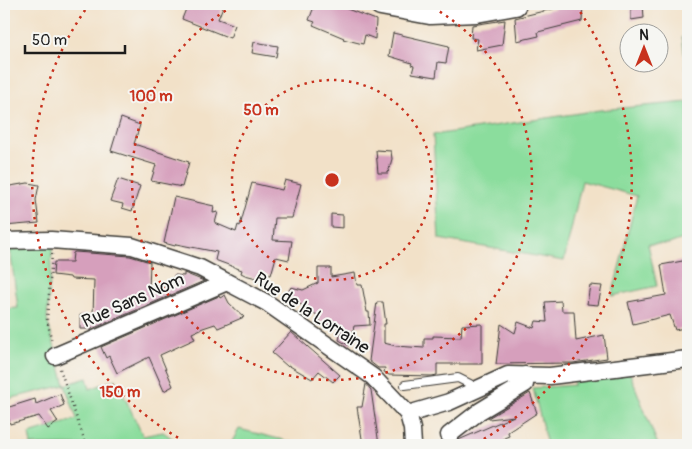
<svg xmlns="http://www.w3.org/2000/svg" width="692" height="449" font-family="Pangolin,sans-serif">
  <style>
    .green { fill: #8bdd9d; stroke: #547c5c }
    .building { fill: #d69fbc }
    .lines { fill: none; stroke-linecap: round; stroke-linejoin: round }
    .lane-casing { stroke: #3c3a36; stroke-width: 10 }
    .street-casing { stroke: #3c3a36; stroke-width: 19 }
    .secondary-casing { stroke: #3c3a36; stroke-width: 25 }
    .path { stroke: #3c3a36; stroke-width: 2.5; stroke-dasharray: 1 4; stroke-linecap: butt }
    .lane { stroke: #fff; stroke-width: 8 }
    .street { stroke: #fff; stroke-width: 16 }
    .secondary { stroke: #fff; stroke-width: 22 }
    .ring { fill: none; stroke: #c8321e; stroke-width: 2.5; stroke-dasharray: 2.5 5 }
    .labels { text-anchor: middle; stroke-width: 4; stroke-linejoin: round; paint-order: stroke }
    .street-label { font-size: 18px; fill: #1c1c1c; stroke: #f6f6f2 }
    .centre { fill: #c8321e; stroke: #f6f6f2; stroke-width: 2.5 }
    .ring-label { font-size: 15px; text-anchor: middle; font-weight: bold; fill: #c8321e; stroke: #f6f6f2; stroke-width: 4; stroke-linejoin: round; paint-order: stroke }
  </style>
  <rect width="100%" height="100%" fill="#f6f6f2"/>
  <filter id="ink" filterUnits="userSpaceOnUse"><feTurbulence type="fractalNoise" baseFrequency=".02" numOctaves="2"/><feDisplacementMap in="SourceGraphic" scale="10" xChannelSelector="R" yChannelSelector="G"/><feConvolveMatrix kernelMatrix="1 2 1 2 8 2 1 2 1" color-interpolation-filters="sRGB"/></filter>
  <filter id="wash" filterUnits="userSpaceOnUse"><feTurbulence type="fractalNoise" baseFrequency=".0096" numOctaves="4" result="noise"/><feDisplacementMap in="SourceGraphic" scale="20" xChannelSelector="R" yChannelSelector="G"/><feGaussianBlur stdDeviation="1.12" result="paint"/><feColorMatrix in="noise" values="0 0 0 0 0 0 0 0 0 0 0 0 0 0 0 0 0 1.4 0 .05"/><feComposite in="paint" operator="in"/></filter>
  <g filter="url(#wash)">
    <rect width="100%" height="100%" fill="#f2e1c8"/>
    <path class="green" d="M 688,35 L 688,81 L 682,37 Z
      M 688,102 L 688,237 L 669,244 L 648,244 L 657,286 L 612,296 L 637,196 L 582,181 L 564,261 L 439,239 L 433,135 L 600,110 Z
      M 53,240 L 47,319 L 65,385 L 87,378 L 90,389 L 116,379 L 143,436 L 163,432 L 182,445 L 31,445 L 29,434 L 77,419 L 65,385 L 4,400 L 4,309 L 18,308 L 9,241 Z
      M 627,366 L 658,445 L 547,445 L 533,388 L 574,385 L 573,373 Z
      M 239,429 L 303,445 L 230,445 Z"/>
    <g id="blocks">
      <path class="building" d="M 188,4 L 224,4 L 218,19 L 235,25 L 230,38 L 182,19 Z
        M 315,4 L 334,4 L 376,20 L 375,39 L 365,35 L 363,44 L 343,39 L 344,38 L 313,25 L 315,22 L 309,20 Z
        M 573,4 L 583,4 L 582,21 L 538,32 L 539,36 L 517,41 L 515,18 Z
        M 631,4 L 643,4 L 644,18 L 631,20 Z
        M 505,20 L 502,45 L 476,50 L 478,39 L 471,38 L 472,25 Z
        M 393,33 L 449,46 L 446,63 L 438,62 L 436,77 L 412,73 L 414,66 L 411,65 L 412,63 L 389,56 Z
        M 254,42 L 278,46 L 276,57 L 252,53 Z
        M 121,118 L 140,125 L 134,144 L 189,162 L 182,187 L 151,181 L 156,165 L 111,151 Z
        M 376,150 L 391,151 L 392,159 L 388,173 L 378,173 Z
        M 118,179 L 140,186 L 132,211 L 122,208 L 123,204 L 110,201 Z
        M 285,180 L 301,184 L 292,218 L 275,218 L 273,240 L 292,241 L 289,260 L 276,257 L 271,275 L 265,274 L 264,280 L 245,275 L 241,273 L 242,270 L 215,260 L 217,252 L 176,244 L 175,246 L 164,243 L 174,197 L 214,206 L 213,213 L 218,212 L 215,223 L 236,232 L 238,225 L 240,226 L 252,183 L 282,190 Z
        M 28,183 L 39,185 L 36,200 L 39,223 L 4,226 L 4,187 Z
        M 331,214 L 343,215 L 343,228 L 331,227 Z
        M 75,252 L 130,256 L 150,262 L 149,291 L 174,284 L 174,275 L 184,276 L 184,273 L 204,281 L 92,329 L 80,329 L 80,315 L 93,316 L 94,280 L 71,279 L 70,277 L 53,275 L 54,262 L 72,262 L 73,253 Z
        M 688,260 L 688,327 L 675,330 L 670,315 L 633,324 L 628,302 L 666,295 L 661,265 Z
        M 318,268 L 331,268 L 331,277 L 355,273 L 357,285 L 362,285 L 367,312 L 369,312 L 370,325 L 354,326 L 350,346 L 339,340 L 342,327 L 322,324 L 317,315 L 286,295 L 291,287 L 303,290 L 318,283 Z
        M 590,285 L 602,286 L 598,305 L 587,304 Z
        M 225,295 L 229,303 L 244,317 L 218,328 L 215,324 L 203,328 L 192,333 L 195,339 L 160,355 L 173,386 L 164,391 L 149,357 L 117,373 L 109,356 L 106,358 L 101,347 L 219,296 L 220,298 Z
        M 561,301 L 562,311 L 574,311 L 576,341 L 604,335 L 607,358 L 573,363 L 496,364 L 501,324 L 515,333 L 518,322 L 534,328 L 536,321 L 547,322 L 545,302 Z
        M 377,302 L 383,302 L 386,324 L 384,324 L 384,343 L 396,346 L 424,348 L 424,338 L 433,338 L 433,336 L 461,337 L 462,325 L 482,324 L 482,364 L 437,364 L 437,375 L 432,376 L 389,375 L 384,372 L 385,368 L 378,368 L 369,361 Z
        M 291,332 L 340,375 L 333,382 L 319,371 L 312,379 L 288,365 L 287,366 L 272,353 Z
        M 366,384 L 371,390 L 379,445 L 363,445 L 357,407 L 362,407 Z
        M 530,393 L 537,413 L 508,432 L 509,436 L 504,438 L 505,445 L 447,445 L 514,416 L 489,419 L 488,418 Z
        M 60,394 L 64,405 L 51,411 L 58,422 L 48,429 L 39,416 L 10,424 L 6,408 L 35,399 L 36,404 Z"/>
    </g>
  </g>
  <g filter="url(#ink)">
    <use href="#blocks" fill-opacity="0" stroke="#3c3a36" stroke-width="1"/>
    <g class="lines">
      <g class="lane-casing">
        <path id="lane" d="M 405,385 L 458,378 L 470,384 L 473,391"/>
      </g>
      <g class="street-casing">
        <path id="street" d="M 4,241 L 51,240 L 132,246 L 200,268 L 267,303 L 373,377 L 408,414 L 412,429 L 413,445
          M 55,356 L 227,282
          M 408,414 L 449,402 L 508,375 L 550,376 L 688,359
          M 449,435 L 480,411 L 525,384 L 525,375"/>
      </g>
      <g class="secondary-casing">
        <path id="secondary" d="M 381,4 L 430,13 L 476,11 L 515,4"/>
      </g>
      <path class="path" d="M 4,17 L 9,4
        M 52,254 L 47,319 L 52,343
        M 60,369 L 86,445"/>
      <use href="#lane" class="lane"/>
      <use href="#street" class="street"/>
      <use href="#secondary" class="secondary"/>
    </g>
  </g>
  <g class="ring">
    <circle cx="332" cy="180" r="100"/>
    <path d="M427 4A200 200 0 1 1 237 4"/>
    <path d="M191 445A300 300 0 0 1 88 6M576 6A300 300 0 0 1 473 445"/>
  </g>
  <g class="labels">
    <g class="street-label">
      <text transform="translate(133 300) rotate(-24)" y="6">Rue Sans Nom</text>
      <text transform="translate(312 313) rotate(33)" y="6">Rue de la Lorraine</text>
    </g>
  </g>
  <circle cx="332" cy="180" r="8" class="centre"/>
  <g class="ring-label">
    <text x="151" y="101">100 m</text>
    <text x="261" y="115">50 m</text>
    <text x="120" y="397">150 m</text>
  </g>
  <rect width="692" height="449" fill="none" stroke="#f6f6f2" stroke-width="20"/>
  <g transform="translate(644 48)"><circle r="24" fill="#f6f6f2" stroke="#9f9f9c"/>
  <path d="M0-4L9 19L0 12L-9 19Z" fill="#c8321e"/>
  <text y="-8" font-size="14" font-weight="bold" text-anchor="middle" fill="#1c1c1c">N</text>
  </g>
  <path d="M25 45v8h100v-8" fill="none" stroke="#1c1c1c" stroke-width="2.5"/>
  <text x="32" y="45" font-size="15" fill="#1c1c1c" stroke="#f6f6f2" stroke-width="4" paint-order="stroke">50 m</text>
</svg>
